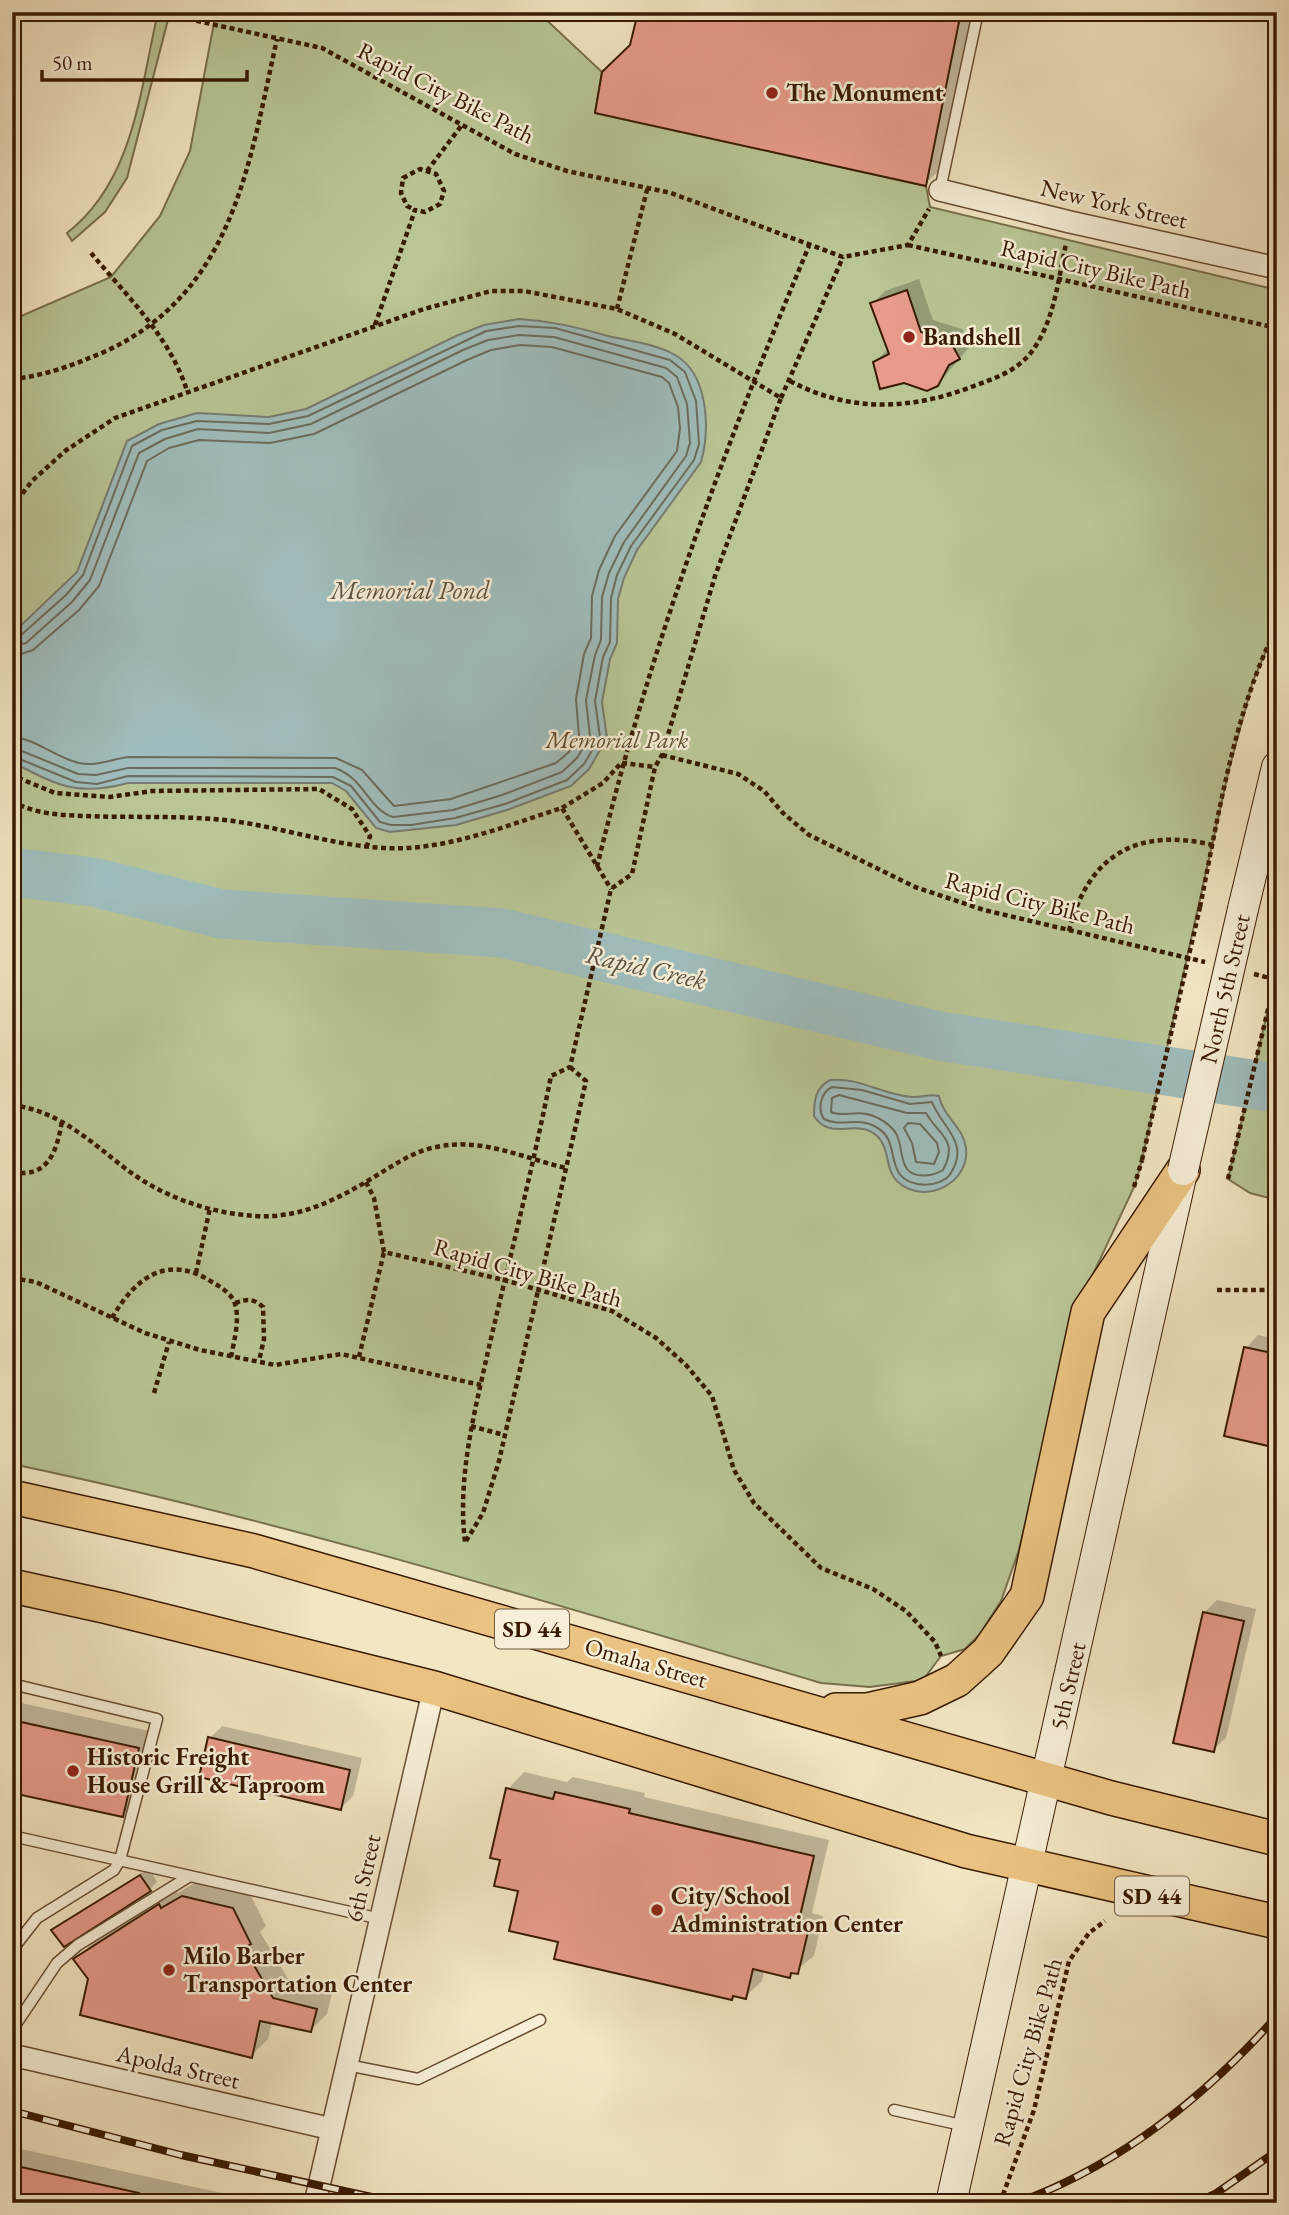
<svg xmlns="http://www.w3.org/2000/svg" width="1289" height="2215" font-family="'EB Garamond',serif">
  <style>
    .green { fill: #b9c595; stroke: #78704b; stroke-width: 2 }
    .water { fill: #9fbdbc; stroke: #767c71; stroke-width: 2 }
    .shadow { fill: #0003 }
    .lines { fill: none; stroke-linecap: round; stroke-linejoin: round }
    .shore { stroke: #6c6c5e; stroke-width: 2 }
    .river { stroke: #9fbdbc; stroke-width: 49 }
    .building { fill: #e89b8b; stroke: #381a01; stroke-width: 2 }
    .service-casing { stroke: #674d32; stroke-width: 13 }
    .minor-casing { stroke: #674d32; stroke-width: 24 }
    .secondary-casing { stroke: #381a01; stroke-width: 32 }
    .primary-casing { stroke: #381a01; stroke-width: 36 }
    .path { stroke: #381a01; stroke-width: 4.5; stroke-dasharray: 5 3.5; stroke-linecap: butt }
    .service { stroke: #f7efd8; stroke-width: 10 }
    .minor { stroke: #f7efd8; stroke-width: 21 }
    .secondary { stroke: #f7efd8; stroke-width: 30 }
    .primary { stroke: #eac382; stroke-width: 33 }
    .rail-casing { stroke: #381a01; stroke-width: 8 }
    .rail { stroke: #f7efd8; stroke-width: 5; stroke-dasharray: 16; stroke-linecap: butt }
    .secondary-bridge-casing { stroke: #381a01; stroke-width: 32; stroke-linecap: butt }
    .path-bridge { stroke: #381a01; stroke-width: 4.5; stroke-dasharray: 5 3.5; stroke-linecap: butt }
    .secondary-bridge { stroke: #f7efd8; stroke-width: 30 }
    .poi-dot { fill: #8f2418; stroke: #f7efd8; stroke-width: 2.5 }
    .labels { text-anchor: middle; stroke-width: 5; stroke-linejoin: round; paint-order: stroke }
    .shield { fill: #f7efd8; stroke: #715a42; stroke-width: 2 }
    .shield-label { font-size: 23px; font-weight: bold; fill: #381a01 }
    .street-label { font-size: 24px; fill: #381a01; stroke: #f7efd8 }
    .poi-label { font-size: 24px; font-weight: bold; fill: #381a01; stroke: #f7efd8; text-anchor: start }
    .park-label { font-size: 24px; font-style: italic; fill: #5f4d2d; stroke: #f7efd8 }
    .water-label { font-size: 26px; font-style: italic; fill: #5c5342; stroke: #f7efd8 }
  </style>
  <rect width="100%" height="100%" fill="#f3e6c3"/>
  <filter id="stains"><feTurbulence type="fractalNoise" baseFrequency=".00286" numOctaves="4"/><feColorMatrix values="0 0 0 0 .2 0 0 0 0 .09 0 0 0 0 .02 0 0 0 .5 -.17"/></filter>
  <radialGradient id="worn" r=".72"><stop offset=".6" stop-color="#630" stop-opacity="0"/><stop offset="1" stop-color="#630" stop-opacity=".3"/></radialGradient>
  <path class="green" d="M 158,12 L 170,12 L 127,178 L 105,212 L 72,241 L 67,233 C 134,181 140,90 158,12 Z
    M 216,12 L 538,12 L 602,72 L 595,113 L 926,186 L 930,207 L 1277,290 L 1277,626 L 1253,681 L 1229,769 L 1142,1160 L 1135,1185 L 1079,1304 L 1065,1351 L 1019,1550 L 1001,1601 L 979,1635 L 965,1649 L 941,1656 L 923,1680 L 870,1687 L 821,1683 C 553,1604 286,1521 12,1464 L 12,317 L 19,317 L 111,277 L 160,216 L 190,151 Z
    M 1277,971 L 1277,1200 L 1250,1193 L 1228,1179 Z"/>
  <path class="water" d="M 519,319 C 552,321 576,327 608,336 C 630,341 656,344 675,355 C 709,374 710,430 701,462 L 637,550 L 624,578 L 618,599 L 617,643 L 610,659 L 602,702 L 607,738 L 589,769 L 571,786 L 507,810 L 456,825 L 390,832 L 376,828 L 346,791 L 332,783 L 128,783 C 79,796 60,787 16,764 L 12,760 L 12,638 L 16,630 L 77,572 L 127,441 L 159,424 L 197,413 L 269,417 L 306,409 L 456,336 L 484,325 Z
    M 830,1080 C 859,1077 883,1095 912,1097 C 923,1098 928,1093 939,1096 C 943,1117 963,1126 966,1148 C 970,1183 925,1206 898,1182 C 884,1170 891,1148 876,1135 C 855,1118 831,1142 814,1116 C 814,1101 815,1088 830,1080 Z"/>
  <path class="shadow" d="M 639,12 L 973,12 L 942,168 L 925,184 L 632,45 Z
    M 919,279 L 933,320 L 962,329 L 971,345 L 937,385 L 875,362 L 888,349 L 872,304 L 885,291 Z
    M 1258,1335 L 1277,1339 L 1277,1446 L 1246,1348 Z
    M 1217,1600 L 1256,1609 L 1226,1738 L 1213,1750 L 1175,1741 L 1205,1612 Z
    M 12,1701 L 154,1732 L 139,1799 L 122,1815 L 12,1791 Z
    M 222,1726 L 362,1758 L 353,1796 L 341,1808 L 210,1738 Z
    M 524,1772 L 567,1782 L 573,1777 L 645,1793 L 644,1797 L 829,1840 L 812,1913 L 823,1916 L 814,1956 L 789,1976 L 764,1970 L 762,1981 L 745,1997 L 735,1995 L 732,1998 L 560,1941 L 520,1890 L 502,1859 L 508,1789 Z
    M 149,1868 L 157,1882 L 149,1890 L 53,1930 Z
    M 200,1880 L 249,1892 L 266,1926 L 260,1932 L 290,1982 L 332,1993 L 327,2014 L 311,2030 L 272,2021 L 268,2039 L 251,2056 L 90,1979 L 76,1960 L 92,1943 L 176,1889 L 178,1893 Z
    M 12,2147 L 267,2203 L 12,2203 Z"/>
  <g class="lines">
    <path class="shore" d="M 12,638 L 20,636 L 66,595 L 83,575 L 132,446 L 162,430 L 197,421 L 269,424 L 308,416 L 486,331 L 519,326 L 555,328 L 670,360 L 685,372 L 696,401 L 699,444 L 694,460 L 631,546 L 617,575 L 611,598 L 610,642 L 603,657 L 595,701 L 600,737 L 584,764 L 567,780 L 505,804 L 455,818 L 411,825 L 391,825 L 380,822 L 351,786 L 333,777 L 128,776 L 97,784 L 76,782 L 12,756
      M 12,647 L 26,643 L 72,602 L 90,580 L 139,453 L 165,439 L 198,429 L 269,433 L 311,424 L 463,350 L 488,340 L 519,335 L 554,337 L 666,368 L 677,377 L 687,404 L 690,443 L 686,456 L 624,542 L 609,573 L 602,597 L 601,640 L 595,655 L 586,700 L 590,736 L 577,758 L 562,772 L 502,795 L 453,810 L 393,817 C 369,810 364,778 335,768 L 128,768 L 96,775 L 78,774 L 12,747
      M 12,657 L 33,650 L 79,610 L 99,586 L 147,461 L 169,448 L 199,440 L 270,443 L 314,434 L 467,360 L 491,350 L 520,345 L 552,347 L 662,377 L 669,383 L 678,407 L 680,428 L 677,451 L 615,536 L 599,570 L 592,596 L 591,638 L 584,654 L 576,699 L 579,736 L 569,752 L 556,763 L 451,799 L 394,806 L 362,770 L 336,758 L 128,757 C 111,759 96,767 79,763 C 56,758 35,738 12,737
      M 832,1087 L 862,1090 L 910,1104 L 932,1102 C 942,1128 970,1142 951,1173 C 942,1188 909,1189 899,1173 C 889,1157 896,1138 876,1127 C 858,1116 841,1128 824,1119 C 817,1109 821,1092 832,1087 Z
      M 839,1095 L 907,1113 L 926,1113 C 939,1136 959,1139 943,1170 C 934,1176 915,1179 907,1169 C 896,1153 908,1133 878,1118 C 860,1108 843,1118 831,1112 L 832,1098 Z
      M 908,1123 L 920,1124 L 937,1143 L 939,1152 L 934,1164 L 916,1162 L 912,1143 L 904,1128 Z"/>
    <path class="river" d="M 12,872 L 93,882 L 222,914 L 502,933 L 939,1036 L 1277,1088"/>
  </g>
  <path class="building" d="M 638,12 L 961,12 L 926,186 L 595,113 L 602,72 L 630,45 Z
    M 907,290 L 921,332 L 950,341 L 960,359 L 949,365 L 938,386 L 927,391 L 904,383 L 880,389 L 873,362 L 889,354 L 870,303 Z
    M 1244,1347 L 1277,1354 L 1277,1448 L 1224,1436 Z
    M 1203,1612 L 1244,1621 L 1214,1752 L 1173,1743 Z
    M 12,1720 L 139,1748 L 123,1817 L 12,1793 Z
    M 208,1737 L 350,1770 L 341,1810 L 199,1777 Z
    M 506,1788 L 553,1799 L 555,1792 L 630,1809 L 629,1813 L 814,1856 L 797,1929 L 808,1932 L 798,1974 L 791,1973 L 790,1978 L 753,1969 L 746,1999 L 733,1996 L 732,2000 L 554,1959 L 558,1942 L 509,1931 L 518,1891 L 494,1886 L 500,1860 L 490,1858 Z
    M 140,1875 L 151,1891 L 64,1947 L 51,1930 Z
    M 182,1896 L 233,1908 L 251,1944 L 244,1948 L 273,1998 L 317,2009 L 311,2032 L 260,2021 L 252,2058 L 80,2015 L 88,1979 L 73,1959 L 159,1904 L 161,1908 Z
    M 12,2165 L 139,2193 L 138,2203 L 12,2203 Z"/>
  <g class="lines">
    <g class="service-casing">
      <path id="service" d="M 940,190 L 978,12
        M 12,1684 L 157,1719 L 120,1860 L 114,1870 L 37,1918 L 12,1950
        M 12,1836 L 381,1919
        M 12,2030 L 57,1963 L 78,1945 L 190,1876
        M 347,2065 L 418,2079 L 540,2020
        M 894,2110 L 966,2126"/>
    </g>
    <g class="minor-casing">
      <path id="minor" d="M 940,190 L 1070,222 L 1277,268
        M 12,2055 L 332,2129
        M 315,2203 L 434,1688"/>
    </g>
    <g class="secondary-casing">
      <path id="secondary" d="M 1243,909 L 1277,767
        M 951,2203 L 1181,1177"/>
    </g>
    <g class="primary-casing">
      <path id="primary" d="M 12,1497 L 254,1551 L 1111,1798 L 1277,1839
        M 12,1586 L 108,1607 L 434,1688 L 966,1851 L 1277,1922
        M 836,1710 L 867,1710 L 920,1698 L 957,1680 L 988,1652 L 1027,1596 L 1088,1312 L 1183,1170"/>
    </g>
    <path class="path" d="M 188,19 L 322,48 L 515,154 L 567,171 L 671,193 L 843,257 L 908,245 L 929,209
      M 427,171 L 462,125
      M 908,245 L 1277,328
      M 91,253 C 126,295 171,338 187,391
      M 617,309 L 648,186
      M 375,325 L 415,210 L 425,212 L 440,204 L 444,191 L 436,174 L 420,169 L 403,178 L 401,193 L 407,206 L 415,210
      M 12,379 C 45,376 73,365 104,352 C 234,293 249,164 277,39
      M 790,381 C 850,413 912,410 974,386 C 995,378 1014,372 1029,355 C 1054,325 1058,280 1066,244
      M 781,398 L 843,257
      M 12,507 L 32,481 L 65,451 L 115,418 L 424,309 L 491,291 L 524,291 L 617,309 L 675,334 L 781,398 L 715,576 L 662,755 L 655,767 L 632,874 L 611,889 L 570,1067 L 551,1076 C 533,1167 510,1257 489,1347 C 475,1411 457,1476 465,1542
      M 662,755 L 738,774 L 764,791 L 783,813 L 809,835 L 915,887 L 984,910 L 1205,962
      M 622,763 L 655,767
      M 12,782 L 16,777 L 55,793 L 110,797 L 152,791 L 319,789 L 352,809 L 370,836 L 367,846
      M 12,801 C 34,814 60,815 84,816 C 134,818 184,815 233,821 C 291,829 349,851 407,848 C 460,845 511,824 562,808 L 611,889
      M 562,808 L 603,783 L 621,763
      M 597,867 C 648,653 724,448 809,246
      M 1200,907 C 1219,813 1234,713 1277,626
      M 1069,931 C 1088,855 1137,827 1213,845
      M 1254,974 L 1277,980
      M 12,1105 C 59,1111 90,1141 126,1169 C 163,1197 209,1213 255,1216 C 302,1219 340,1198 379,1174 C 397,1163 415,1151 436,1147 C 481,1137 523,1158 566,1168
      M 12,1172 C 49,1179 57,1150 62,1121
      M 366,1182 L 374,1198 L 384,1252 L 504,1280 L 612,1311 L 656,1338 L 686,1365 L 712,1396 L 734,1470 L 754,1503 L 821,1568 L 873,1589 L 906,1611 L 935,1642 L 941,1656
      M 1134,1187 L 1142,1160
      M 196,1273 L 210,1208
      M 12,1278 L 36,1282 L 145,1333 L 200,1350 L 275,1365 L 341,1354 L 481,1385
      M 1217,1290 L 1277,1290
      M 235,1303 C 247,1299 253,1298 263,1307 L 264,1339 L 259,1361
      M 112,1318 C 135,1278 167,1253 212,1282 C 221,1287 232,1294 235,1304 C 240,1320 234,1341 231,1357
      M 359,1357 L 384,1252
      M 154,1393 L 169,1342
      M 471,1426 L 504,1435
      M 466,1541 L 483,1513 L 499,1461 L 586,1081 L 570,1067
      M 1000,2203 L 1034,2110 L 1069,1961 L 1089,1933 L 1105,1921"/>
    <use href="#service" class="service"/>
    <use href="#minor" class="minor"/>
    <use href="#secondary" class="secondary"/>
    <use href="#primary" class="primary"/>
    <g class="rail-casing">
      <path id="rail" d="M 12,2111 L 181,2155 L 399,2203
        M 447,2198 L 486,2203
        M 1016,2203 C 1119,2166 1204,2098 1277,2016
        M 1195,2203 L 1215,2194 L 1277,2151"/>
    </g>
    <use href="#rail" class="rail"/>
    <g class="secondary-bridge-casing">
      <path id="secondary-bridge" d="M 1183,1170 L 1243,909"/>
    </g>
    <path class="path-bridge" d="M 1142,1160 L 1200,907
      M 1228,1179 L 1277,971"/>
    <use href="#secondary-bridge" class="secondary-bridge"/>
  </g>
  <g class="poi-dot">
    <circle cx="772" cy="93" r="7"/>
    <circle cx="909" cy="337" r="7"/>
    <circle cx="73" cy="1771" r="7"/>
    <circle cx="657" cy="1910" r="7"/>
    <circle cx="169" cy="1970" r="7"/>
  </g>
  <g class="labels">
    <g class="shield">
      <rect x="495" y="1609.5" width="74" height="39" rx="5"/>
      <rect x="1115" y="1876.5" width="74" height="39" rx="5"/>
    </g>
    <g class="shield-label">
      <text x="532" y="1637">SD 44</text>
      <text x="1152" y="1904">SD 44</text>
    </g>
    <g class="street-label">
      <text transform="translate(446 93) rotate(27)" y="8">Rapid City Bike Path</text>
      <text transform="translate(1114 204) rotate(13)" y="8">New York Street</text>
      <text transform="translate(1096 269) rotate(13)" y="8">Rapid City Bike Path</text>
      <text transform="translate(1040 903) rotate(14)" y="8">Rapid City Bike Path</text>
      <text transform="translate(1225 989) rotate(-77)" y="8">North 5th Street</text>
      <text transform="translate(528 1273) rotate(16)" y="8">Rapid City Bike Path</text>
      <text transform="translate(646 1663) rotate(16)" y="8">Omaha Street</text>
      <text transform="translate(1068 1686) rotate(-77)" y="8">5th Street</text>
      <text transform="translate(363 1878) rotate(-77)" y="8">6th Street</text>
      <text transform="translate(1028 2052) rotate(-74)" y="8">Rapid City Bike Path</text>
      <text transform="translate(178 2067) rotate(13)" y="8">Apolda Street</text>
    </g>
    <g class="poi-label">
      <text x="786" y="101">The Monument</text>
      <text x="923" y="345">Bandshell</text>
      <text x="87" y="1765">Historic Freight<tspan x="87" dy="28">House Grill &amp; Taproom</tspan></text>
      <text x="671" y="1904">City/School<tspan x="671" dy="28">Administration Center</tspan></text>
      <text x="183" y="1964">Milo Barber<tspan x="183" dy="28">Transportation Center</tspan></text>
    </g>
    <g class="park-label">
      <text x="617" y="748">Memorial Park</text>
    </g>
    <g class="water-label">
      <text x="410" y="599">Memorial Pond</text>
      <text transform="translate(646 967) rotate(13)" y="9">Rapid Creek</text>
    </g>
  </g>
  <rect width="1289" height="2215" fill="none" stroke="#f3e6c3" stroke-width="42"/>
  <rect x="14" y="14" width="1261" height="2187" fill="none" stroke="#381a01" stroke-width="3.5"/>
  <rect x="21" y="21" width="1247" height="2173" fill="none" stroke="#381a01" stroke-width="2"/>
  <path d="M42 70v10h205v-10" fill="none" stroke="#381a01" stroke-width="3.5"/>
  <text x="52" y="70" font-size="21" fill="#381a01" stroke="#f7efd8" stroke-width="5" paint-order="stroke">50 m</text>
  <rect width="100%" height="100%" filter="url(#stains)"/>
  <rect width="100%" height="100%" fill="url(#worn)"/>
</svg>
